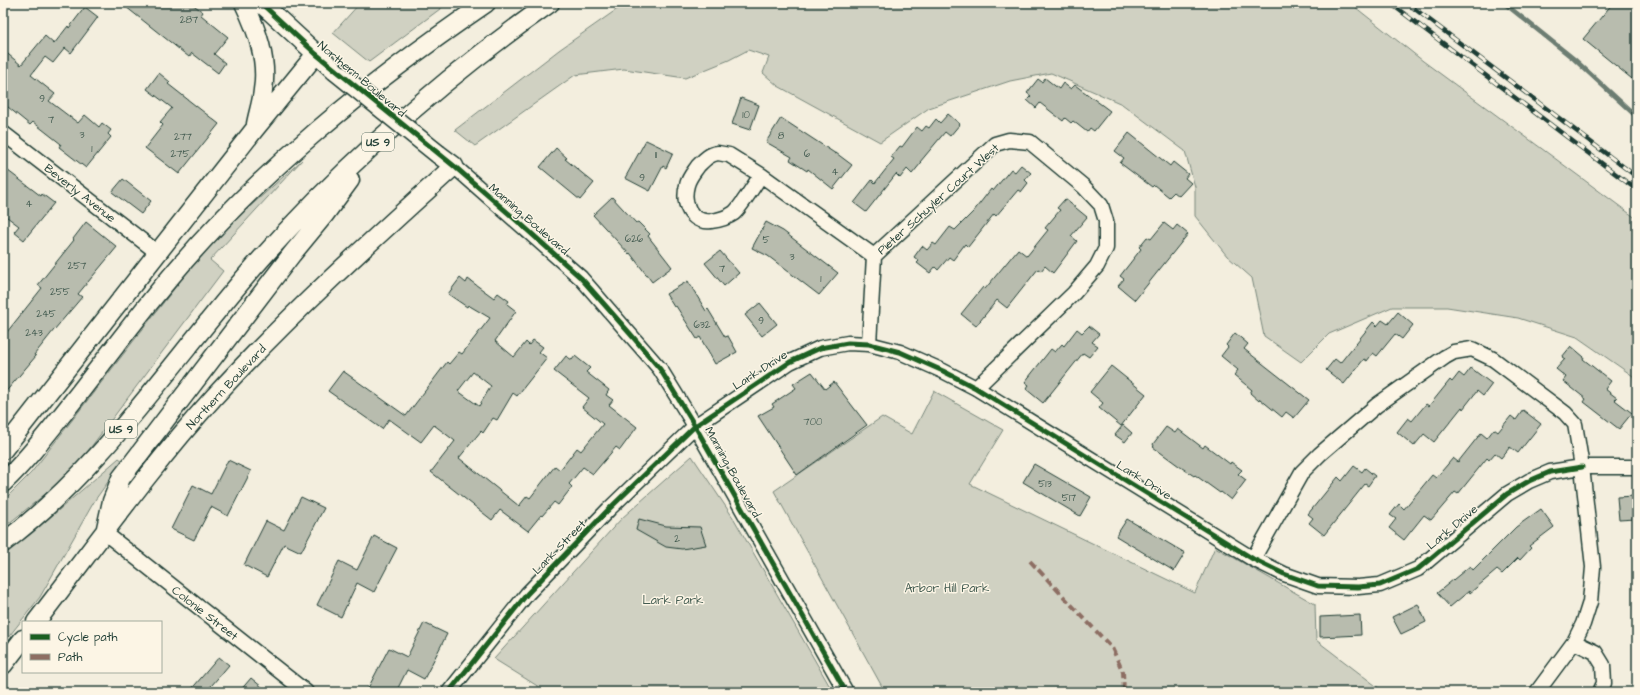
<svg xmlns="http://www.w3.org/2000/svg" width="1640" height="695" font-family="'Architects Daughter',sans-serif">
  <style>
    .green { fill: #d0d1c2; stroke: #78877b }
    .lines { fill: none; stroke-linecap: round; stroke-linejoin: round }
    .stream { stroke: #6c7d72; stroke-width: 4.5 }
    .building { fill: #b8bcae; stroke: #1f3d34; fill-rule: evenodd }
    .minor-casing { stroke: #1f3d34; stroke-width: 17 }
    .major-casing { stroke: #1f3d34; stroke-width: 21 }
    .minor { stroke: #fcf5e5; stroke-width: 14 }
    .major { stroke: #fcf5e5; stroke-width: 18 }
    .rail-casing { stroke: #1f3d34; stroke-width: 4.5 }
    .rail { stroke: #fcf5e5; stroke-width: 3; stroke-dasharray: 9; stroke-linecap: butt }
    .major-bridge-casing { stroke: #1f3d34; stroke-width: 21; stroke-linecap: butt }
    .major-bridge { stroke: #fcf5e5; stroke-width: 18 }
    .quiet { stroke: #8d6e63; stroke-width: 4; stroke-dasharray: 8 4; stroke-linecap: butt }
    .cycleway-casing { stroke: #fcf5e5; stroke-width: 8 }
    .cycleway { stroke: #1b5e20; stroke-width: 5 }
    .labels { text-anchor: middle; stroke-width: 3; stroke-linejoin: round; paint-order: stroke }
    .number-label { font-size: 10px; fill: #455d52 }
    .shield { fill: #fcf5e5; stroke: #617469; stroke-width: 1 }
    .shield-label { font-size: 11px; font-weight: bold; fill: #1f3d34 }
    .street-label { font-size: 12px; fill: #1f3d34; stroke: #fcf5e5 }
    .park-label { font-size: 12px; fill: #425b50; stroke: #fcf5e5 }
  </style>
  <rect width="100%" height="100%" fill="#f3eede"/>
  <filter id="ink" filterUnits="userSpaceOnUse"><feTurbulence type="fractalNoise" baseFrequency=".025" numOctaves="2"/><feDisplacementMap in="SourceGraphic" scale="8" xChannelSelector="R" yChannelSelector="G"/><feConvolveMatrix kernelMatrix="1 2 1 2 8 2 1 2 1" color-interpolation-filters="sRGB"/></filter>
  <g filter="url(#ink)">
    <path class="green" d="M 360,3 L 448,3 L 369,62 L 333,33 Z
      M 626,3 L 1350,3 L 1423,61 L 1637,219 L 1637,394 L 1633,376 L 1577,337 L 1518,318 L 1447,307 L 1392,307 L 1329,334 L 1301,362 L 1264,336 L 1252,278 L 1227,256 L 1195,216 L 1195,187 L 1185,151 L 1122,104 L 1051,73 L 1010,81 L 929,108 L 880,142 L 778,86 L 763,73 L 769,57 L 748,50 L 729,60 L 685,78 L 624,69 L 575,75 L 475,146 L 455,130 L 559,50 Z
      M 302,160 L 210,260 L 223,271 L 85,455 L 54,487 L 3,528 L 3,501 L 31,473 L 191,267 L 236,219 Z
      M 934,391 L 1003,430 L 970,484 L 1195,593 L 1215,547 L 1315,604 L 1316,640 L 1384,692 L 885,692 L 774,491 L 882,417 L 912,434 Z
      M 692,456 L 734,519 L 833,692 L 547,692 L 494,659 L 622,518 Z
      M 119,458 L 123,461 L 95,500 L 40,597 L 3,644 L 3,554 L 31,534 Z"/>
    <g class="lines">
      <path class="stream" d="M 1504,3 L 1574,59 L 1637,117"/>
    </g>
    <path class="building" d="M 121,3 L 191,3 L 203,12 L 201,15 L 228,37 L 214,54 L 225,63 L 218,73 L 192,53 L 189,57 Z
      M 1613,3 L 1637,3 L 1637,83 L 1583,39 Z
      M 85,7 L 98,17 L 71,53 L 65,48 L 53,63 L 45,57 L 31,75 L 55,94 L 49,101 L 78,123 L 85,115 L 99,127 L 102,123 L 111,130 L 108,134 L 111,137 L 86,168 L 59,147 L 61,144 L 33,122 L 30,125 L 3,103 L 3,50 L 21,65 L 45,36 L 54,44 L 68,26 L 69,28 Z
      M 159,73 L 170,82 L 168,84 L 219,124 L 179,174 L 145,148 L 163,125 L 160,122 L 172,108 L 147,89 Z
      M 1045,78 L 1059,89 L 1063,83 L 1071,89 L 1075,85 L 1110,111 L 1094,131 L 1090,128 L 1087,132 L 1073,121 L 1071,123 L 1065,118 L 1063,121 L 1040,103 L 1036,108 L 1027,100 L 1031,96 L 1027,93 L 1038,79 L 1042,82 Z
      M 741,98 L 759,105 L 750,130 L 732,124 Z
      M 948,114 L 960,124 L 950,136 L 945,132 L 920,162 L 921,163 L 912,174 L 907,169 L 900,178 L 896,174 L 866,212 L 854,203 L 872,180 L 875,183 L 894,159 L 891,157 L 900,146 L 902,147 L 917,127 L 922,131 L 926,126 L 929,128 L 936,119 L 940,123 Z
      M 781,118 L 836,154 L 836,153 L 852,165 L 833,189 L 808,169 L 807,171 L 790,160 L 792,157 L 766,142 Z
      M 1129,133 L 1170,166 L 1173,162 L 1188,174 L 1185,178 L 1191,183 L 1179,196 L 1174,192 L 1169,197 L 1154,185 L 1152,187 L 1120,163 L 1124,158 L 1115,151 Z
      M 646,140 L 673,153 L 666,168 L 663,166 L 650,191 L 625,178 Z
      M 556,148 L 567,158 L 565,159 L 594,183 L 580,200 L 540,167 Z
      M 1021,165 L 1031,173 L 1025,180 L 1028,183 L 1021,192 L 1018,190 L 996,216 L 994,214 L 968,247 L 965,244 L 953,260 L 949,257 L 938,270 L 935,267 L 930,273 L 917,263 L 919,261 L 914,257 L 922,246 L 927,250 L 933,243 L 936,245 L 950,227 L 955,230 L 973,212 L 991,189 L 993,191 L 1011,169 L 1015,172 Z
      M 3,167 L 41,196 L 42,194 L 54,203 L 24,240 L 14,232 L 19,226 L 3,214 Z
      M 123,179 L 151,201 L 141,214 L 112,192 Z
      M 612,197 L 636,223 L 638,222 L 650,234 L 648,236 L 672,267 L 652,282 L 630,253 L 629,254 L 593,215 Z
      M 1065,199 L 1087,217 L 1071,236 L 1077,241 L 1053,273 L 1045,266 L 1041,271 L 1038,269 L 1007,308 L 997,300 L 976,326 L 961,314 L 983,287 L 985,289 L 1018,249 L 1027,256 L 1048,230 L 1045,228 L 1060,210 L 1057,208 Z
      M 86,222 L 117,247 L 78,294 L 82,297 L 54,330 L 34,355 L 36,356 L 3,395 L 3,337 L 42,288 L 38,285 L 74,240 L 73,239 Z
      M 766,222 L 783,231 L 838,273 L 819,295 L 768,256 L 752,248 Z
      M 1164,223 L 1173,230 L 1177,225 L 1188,234 L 1135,300 L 1118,286 L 1124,279 L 1120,276 L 1141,249 L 1139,247 L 1147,237 L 1151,239 Z
      M 720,251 L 739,273 L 724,286 L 705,263 Z
      M 460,278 L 466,283 L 468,279 L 494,298 L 498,293 L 509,301 L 507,304 L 516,311 L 495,341 L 514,357 L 526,342 L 529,345 L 533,340 L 543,347 L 539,352 L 547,358 L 517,396 L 513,393 L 497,420 L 493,418 L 483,433 L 481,431 L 459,458 L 519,506 L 527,496 L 530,498 L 555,466 L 560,470 L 577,448 L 581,451 L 603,424 L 582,407 L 589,398 L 554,371 L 566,356 L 572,360 L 575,356 L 590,368 L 586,372 L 609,390 L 606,395 L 613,400 L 609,405 L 637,427 L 620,450 L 616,447 L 593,474 L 583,467 L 569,484 L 572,487 L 558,505 L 554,502 L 542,516 L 541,515 L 528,531 L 500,510 L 492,520 L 431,472 L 455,441 L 434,425 L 421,442 L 389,419 L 382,429 L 328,391 L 343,371 L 406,416 L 447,362 L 449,364 L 459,352 L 462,354 L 490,318 L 468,305 L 467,307 L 448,294 ZM 473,372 L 491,386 L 479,406 L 458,391 Z
      M 688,281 L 706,311 L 708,309 L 725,337 L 728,336 L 737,352 L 715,364 L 700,337 L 697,339 L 676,306 L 674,307 L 666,294 Z
      M 760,303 L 777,324 L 762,336 L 745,315 Z
      M 1398,312 L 1413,325 L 1402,339 L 1395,334 L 1377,356 L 1373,353 L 1367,361 L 1364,359 L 1344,384 L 1326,370 L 1335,359 L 1340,363 L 1373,322 L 1377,326 L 1382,320 L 1388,324 Z
      M 1089,326 L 1099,334 L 1092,342 L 1098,346 L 1089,357 L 1083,353 L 1043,403 L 1026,389 L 1029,385 L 1025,382 L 1051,349 L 1055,352 L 1062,344 L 1064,346 L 1077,329 L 1082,333 Z
      M 1235,333 L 1248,344 L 1244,349 L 1309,400 L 1294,418 L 1286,412 L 1282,417 L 1260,399 L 1259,401 L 1250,393 L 1252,390 L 1234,375 L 1238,370 L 1221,356 L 1228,347 L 1226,345 Z
      M 1571,346 L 1584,357 L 1583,359 L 1611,381 L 1605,389 L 1617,398 L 1615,400 L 1632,413 L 1619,429 L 1584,402 L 1586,399 L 1563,381 L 1566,377 L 1556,369 L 1565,359 L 1562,357 Z
      M 1111,366 L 1146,394 L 1121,426 L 1099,408 L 1103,403 L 1090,392 Z
      M 1471,368 L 1492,384 L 1483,396 L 1477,391 L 1463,409 L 1462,407 L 1434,442 L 1424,434 L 1414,446 L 1397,432 L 1408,418 L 1412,421 L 1426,404 L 1429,406 L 1450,380 L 1452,382 L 1459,373 L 1464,377 Z
      M 812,372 L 825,389 L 834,382 L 867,425 L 797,475 L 758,416 L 774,407 L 772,404 L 796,388 L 793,384 Z
      M 1523,410 L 1541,424 L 1518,453 L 1510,447 L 1501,458 L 1495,453 L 1489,460 L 1487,458 L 1458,494 L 1455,492 L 1431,520 L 1424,515 L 1404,540 L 1389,528 L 1396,519 L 1390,515 L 1399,504 L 1404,509 L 1432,475 L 1436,478 L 1453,458 L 1458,462 L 1481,433 L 1487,438 L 1494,429 L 1498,432 L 1511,416 L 1516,420 Z
      M 1123,425 L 1132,433 L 1125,442 L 1115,435 Z
      M 1166,427 L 1175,433 L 1178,429 L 1203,448 L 1205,445 L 1230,464 L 1231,462 L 1242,470 L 1238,474 L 1246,480 L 1231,500 L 1221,492 L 1220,493 L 1195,475 L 1194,476 L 1179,466 L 1153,447 L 1154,446 L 1153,444 Z
      M 228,460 L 251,471 L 228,516 L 211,507 L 194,540 L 171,529 L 193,485 L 211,494 Z
      M 1034,464 L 1091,497 L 1080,516 L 1023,482 Z
      M 1354,466 L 1362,472 L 1365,468 L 1375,476 L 1368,486 L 1365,484 L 1324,535 L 1309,523 L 1313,518 L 1308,514 L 1338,477 L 1342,481 Z
      M 1634,496 L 1636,519 L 1619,520 L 1617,497 Z
      M 301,497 L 324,508 L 301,552 L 284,544 L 267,577 L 244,565 L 266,521 L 284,530 Z
      M 1541,509 L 1554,527 L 1529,546 L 1531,548 L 1520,560 L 1518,558 L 1502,574 L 1497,570 L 1470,593 L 1469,591 L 1450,607 L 1437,593 L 1470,566 L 1473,570 L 1516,527 Z
      M 639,519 L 666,526 L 700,527 L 706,545 L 682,549 L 666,547 L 636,530 Z
      M 1127,519 L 1185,553 L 1174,571 L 1116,536 Z
      M 374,536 L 397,548 L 374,592 L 357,583 L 341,617 L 317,605 L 339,561 L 357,570 Z
      M 1418,604 L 1426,622 L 1401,634 L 1392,617 Z
      M 1360,615 L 1361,635 L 1320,637 L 1320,617 Z
      M 424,623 L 447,634 L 424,679 L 407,670 L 396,692 L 366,692 L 389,648 L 407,657 Z
      M 219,657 L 229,665 L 206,692 L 189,692 Z
      M 251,678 L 268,692 L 239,692 Z"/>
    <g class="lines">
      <g class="minor-casing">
        <path id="minor" d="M 3,133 L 158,253
          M 718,153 L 729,155 L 761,175 C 755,184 741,207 734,213 C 727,218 719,220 711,221 C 690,223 682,203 687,185 C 689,177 694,172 698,166 C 704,160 709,154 718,153 Z
          M 454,166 L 581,278 L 660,369 L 695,426 L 846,692
          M 761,175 L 874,256
          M 869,344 L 874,256 L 995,144 L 1009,140 L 1030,142 L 1083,186 L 1101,205 L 1106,221 L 1106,248 L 1097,266 L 1074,293 L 976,388
          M 105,533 L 306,692
          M 1253,559 L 1302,472 L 1320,454 L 1377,405 L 1445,357 L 1454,352 L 1472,349 L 1493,359 L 1565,413 L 1575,424 L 1582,467 L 1593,567 L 1590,602 L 1583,624 L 1574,642 L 1537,692
          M 1574,642 L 1595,652 L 1603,665 L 1604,683 L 1600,692
          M 449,692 L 527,594 L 609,509 L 695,426 L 790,362 L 820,348 L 848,343 L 869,344 L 900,352 L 943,371 L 976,388 L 1253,559 L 1284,574 L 1318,586 L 1358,587 L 1380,585 L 1418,569 L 1507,494 L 1529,481 L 1550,472 L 1582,467 L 1637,467"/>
      </g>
      <g class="major-casing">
        <path id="major" d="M 244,3 C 257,30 268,60 263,90 C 262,102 258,113 256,124
          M 261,3 L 335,71
          M 3,450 L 254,130 L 316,54
          M 3,483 C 25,462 43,439 62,415 C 97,371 131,324 168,280 C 258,172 370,82 486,3
          M 106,528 L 112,501 L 121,478 L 292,254 L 325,214 L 350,180
          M 3,543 C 103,468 171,362 253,268 C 340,169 442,79 550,3
          M 36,622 C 94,547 150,468 214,397 C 289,315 371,241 454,166 L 438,154
          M 3,665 L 23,639"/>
      </g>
      <use href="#minor" class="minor"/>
      <use href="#major" class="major"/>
      <g class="rail-casing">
        <path id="rail" d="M 1390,3 L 1637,190
          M 1407,3 L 1637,177"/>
      </g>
      <use href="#rail" class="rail"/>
      <g class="major-bridge-casing">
        <path id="major-bridge" d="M 335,71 L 438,154"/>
      </g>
      <use href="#major-bridge" class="major-bridge"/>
      <path class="quiet" d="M 1030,561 L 1112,648 L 1123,672 L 1124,692"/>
      <g class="cycleway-casing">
        <path id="cycleway" d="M 261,3 L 316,54 L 454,166 L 523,226 L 581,278 L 633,337 L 660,369 L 695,426 L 846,692
          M 449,692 L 527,594 L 609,509 L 695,426 L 790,362 L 820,348 L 848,343 L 869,344 L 900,352 L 943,371 L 976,388 L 1253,559 L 1284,574 L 1318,586 L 1358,587 L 1380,585 L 1418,569 L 1507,494 L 1529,481 L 1550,472 L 1582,467"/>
      </g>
      <use href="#cycleway" class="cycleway"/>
    </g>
  </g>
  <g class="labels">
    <g class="number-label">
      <text x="189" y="23">287</text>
      <text x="42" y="102">9</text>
      <text x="746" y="118">10</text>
      <text x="51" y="123">7</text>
      <text x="82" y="138">3</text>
      <text x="781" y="139">8</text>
      <text x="183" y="140">277</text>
      <text x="92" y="152">1</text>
      <text x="180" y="157">275</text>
      <text x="807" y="157">6</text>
      <text x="656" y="158">11</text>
      <text x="835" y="175">4</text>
      <text x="642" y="181">9</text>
      <text x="29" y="207">4</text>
      <text x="634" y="242">626</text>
      <text x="766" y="243">5</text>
      <text x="792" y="260">3</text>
      <text x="77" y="269">257</text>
      <text x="722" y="272">7</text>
      <text x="821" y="282">1</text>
      <text x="60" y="295">255</text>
      <text x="46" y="317">245</text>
      <text x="761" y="324">9</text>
      <text x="702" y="328">632</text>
      <text x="34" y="336">243</text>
      <text x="813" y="425">700</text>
      <text x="1045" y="487">513</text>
      <text x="1069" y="501">517</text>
      <text x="677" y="542">2</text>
    </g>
    <g class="shield">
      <rect x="362" y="133" width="32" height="18" rx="3"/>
      <rect x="105" y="420" width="32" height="18" rx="3"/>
    </g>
    <g class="shield-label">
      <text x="378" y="146">US 9</text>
      <text x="121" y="433">US 9</text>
    </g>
    <g class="street-label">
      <text transform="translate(362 79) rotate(40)" y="4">Northern Boulevard</text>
      <text transform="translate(80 193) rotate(38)" y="4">Beverly Avenue</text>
      <text transform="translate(938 199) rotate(-42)" y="4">Pieter Schuyler Court West</text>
      <text transform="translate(529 219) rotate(41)" y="4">Manning Boulevard</text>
      <text transform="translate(760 370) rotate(-33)" y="4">Lark Drive</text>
      <text transform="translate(226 387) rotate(-47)" y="4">Northern Boulevard</text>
      <text transform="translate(733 472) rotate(61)" y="4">Manning Boulevard</text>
      <text transform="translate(1144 480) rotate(32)" y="4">Lark Drive</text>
      <text transform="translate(1452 527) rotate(-40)" y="4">Lark Drive</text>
      <text transform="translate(559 547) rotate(-46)" y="4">Lark Street</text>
      <text transform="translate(205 613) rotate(38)" y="4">Colonie Street</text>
    </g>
    <g class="park-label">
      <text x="947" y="592">Arbor Hill Park</text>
      <text x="673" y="604">Lark Park</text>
    </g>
  </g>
  <rect width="1640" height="695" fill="none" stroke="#fcf5e5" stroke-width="16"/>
  <rect x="8" y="8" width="1624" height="679" fill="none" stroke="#1f3d34" stroke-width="1.5" filter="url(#ink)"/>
  <rect x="22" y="621" width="140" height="52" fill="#fcf5e5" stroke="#a4ab9e"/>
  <rect x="30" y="634" width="20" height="6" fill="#1b5e20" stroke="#a4ab9e"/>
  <text x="58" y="641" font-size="12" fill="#1f3d34">Cycle path</text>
  <rect x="30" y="654" width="20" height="6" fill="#8d6e63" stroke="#a4ab9e"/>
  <text x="58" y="661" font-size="12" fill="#1f3d34">Path</text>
</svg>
